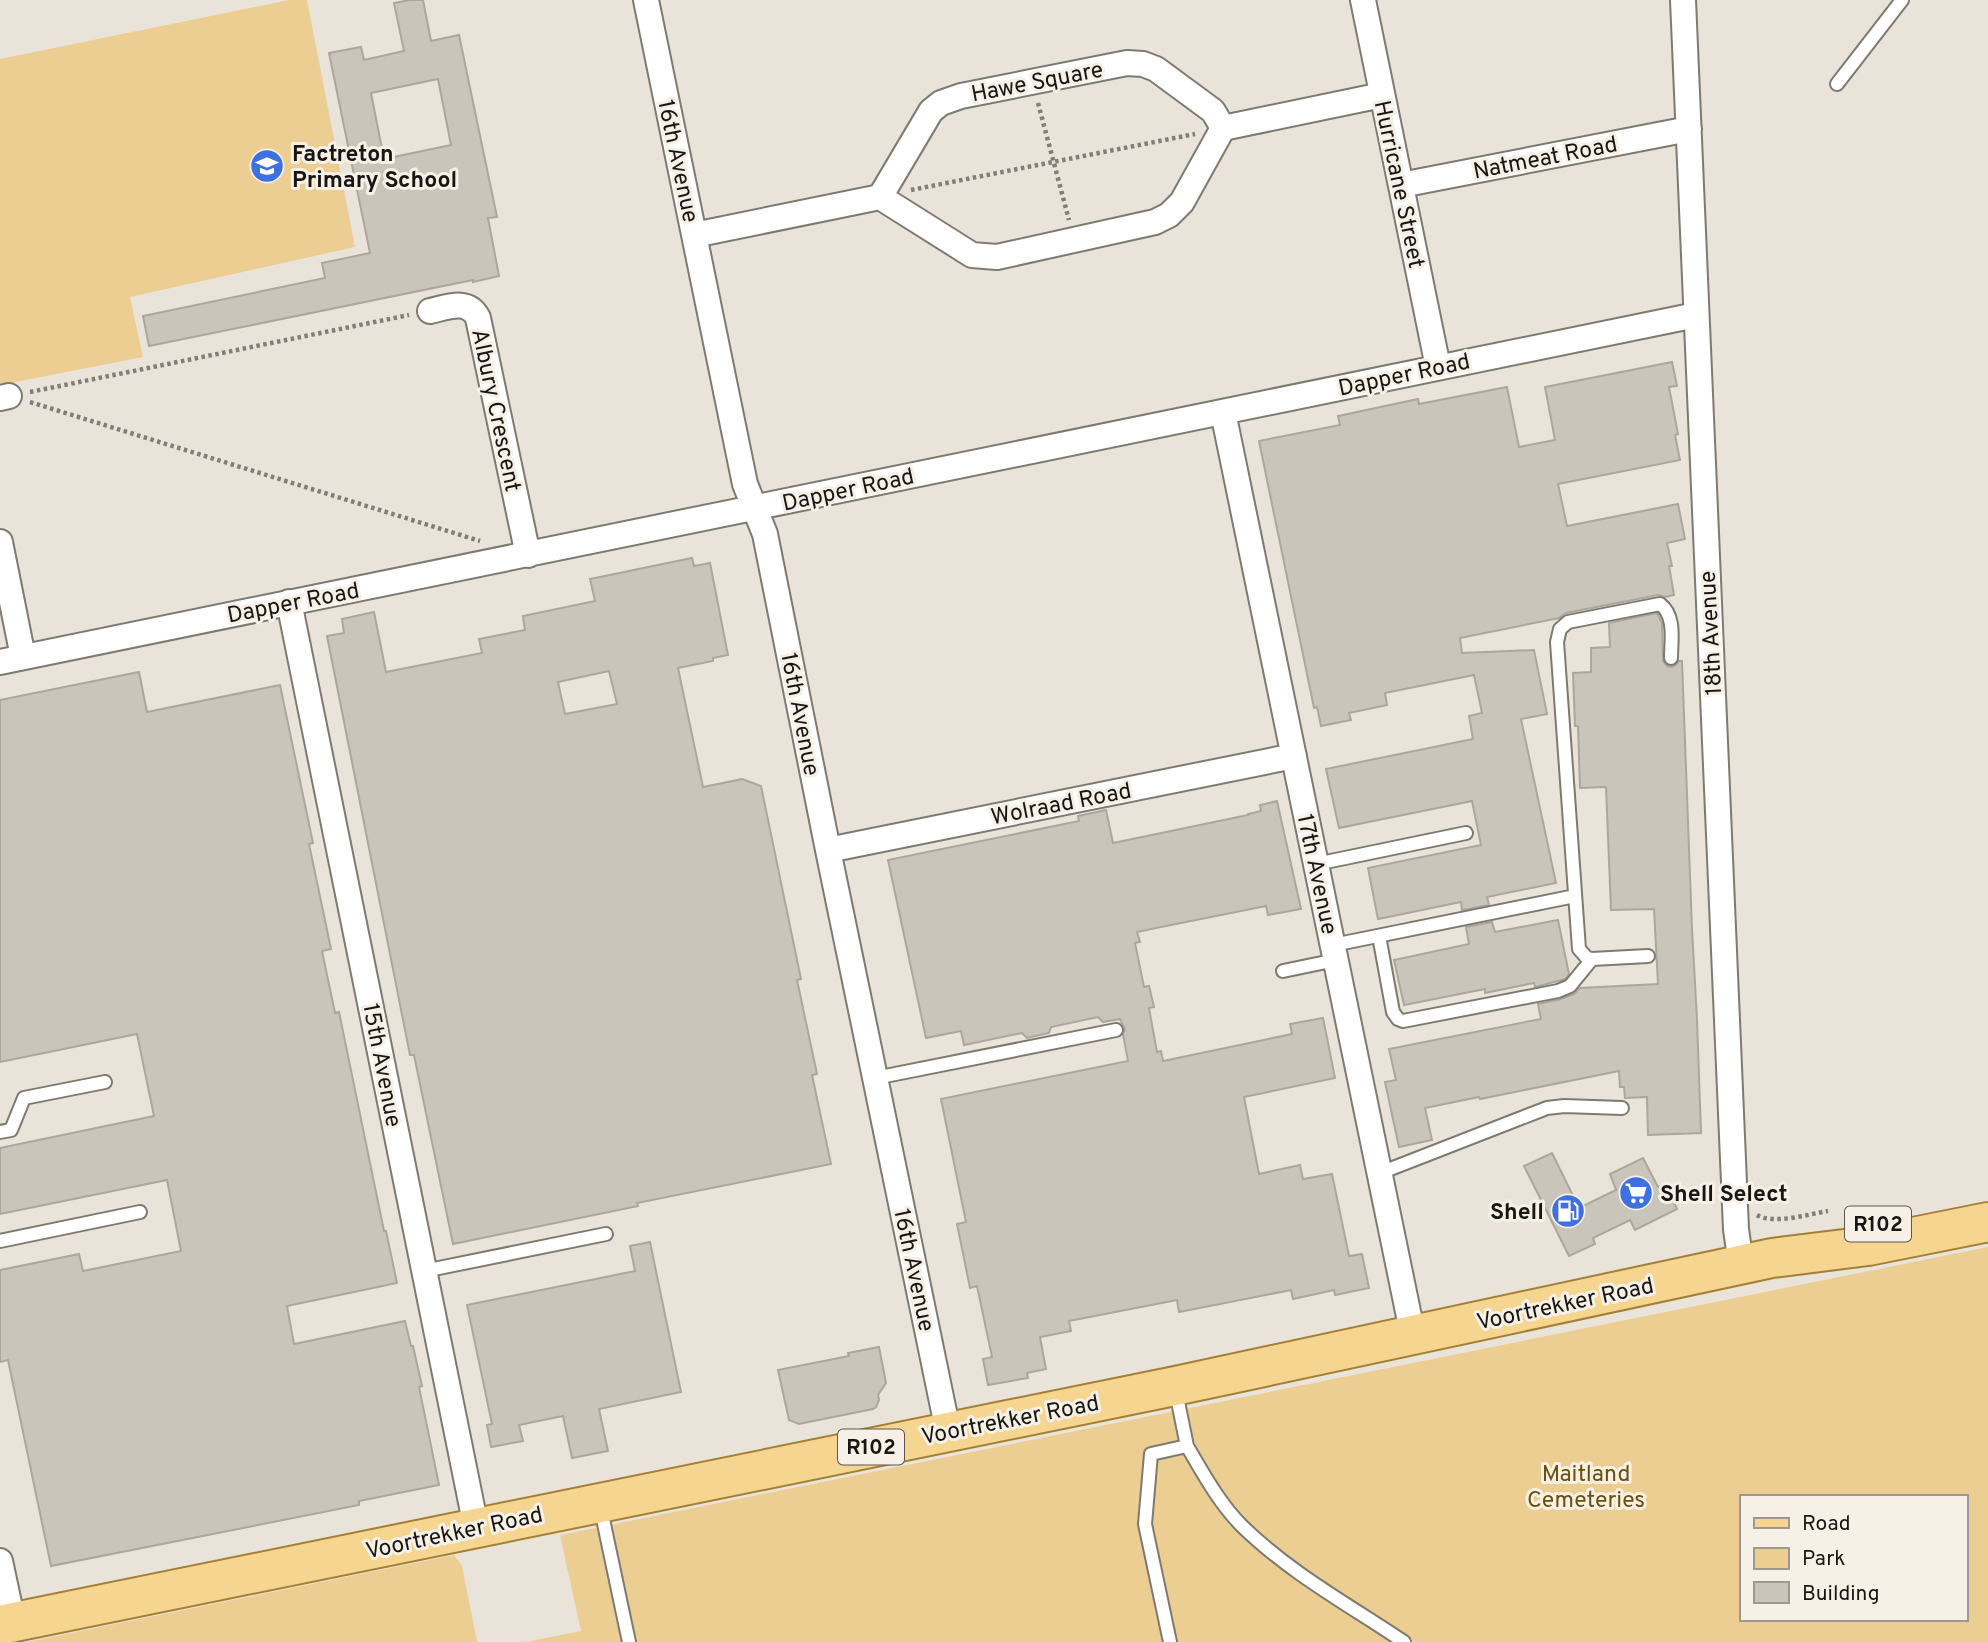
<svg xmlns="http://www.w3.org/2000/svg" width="1988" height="1642" font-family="Overpass,sans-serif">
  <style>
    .green { fill: #ecce93; fill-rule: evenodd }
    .building { fill: #cac5bb; stroke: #aca79d; stroke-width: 2; fill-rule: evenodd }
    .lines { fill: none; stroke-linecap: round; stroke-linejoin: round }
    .service-casing { stroke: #7f7a71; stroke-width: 16 }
    .minor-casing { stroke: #7f7a71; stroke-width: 28 }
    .primary-casing { stroke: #a38034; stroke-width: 42 }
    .path { stroke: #817d77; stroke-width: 4.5; stroke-dasharray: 3.5 3.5; stroke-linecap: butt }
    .service { stroke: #fff; stroke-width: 12 }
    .minor { stroke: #fff; stroke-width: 24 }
    .primary { stroke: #f5d58f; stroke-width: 38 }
    .labels { text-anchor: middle; stroke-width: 6; stroke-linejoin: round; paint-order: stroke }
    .shield { fill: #f6f0e6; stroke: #5b5752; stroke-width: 2 }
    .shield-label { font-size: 21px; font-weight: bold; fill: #181613 }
    .street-label { font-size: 23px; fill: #181613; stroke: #f6f0e6 }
    .poi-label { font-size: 23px; font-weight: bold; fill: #181613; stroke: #f6f0e6; text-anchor: start }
    .park-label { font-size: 23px; fill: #6b4f0a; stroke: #f6f0e6 }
  </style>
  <rect width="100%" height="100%" fill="#e9e3d9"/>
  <path class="green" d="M 289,0 L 307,0 L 355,247 L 130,297 L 143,357 L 0,385 L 0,59 Z
    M 1988,1247 L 1988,1642 L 526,1642 L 581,1631 L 560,1535 ZM 1741,1497 L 1965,1497 L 1965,1619 L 1741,1619 Z
    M 454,1555 L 462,1566 L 477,1642 L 27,1642 Z"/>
  <path class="building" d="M 410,0 L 423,0 L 431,41 L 459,35 L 497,217 L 488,218 L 499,276 L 473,282 L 473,280 L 149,346 L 143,316 L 325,278 L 322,263 L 370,253 L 329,53 L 361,47 L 364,60 L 404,51 L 394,3 ZM 438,79 L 451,145 L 384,159 L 371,93 Z
    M 1672,362 L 1677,386 L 1669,387 L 1678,434 L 1675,435 L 1680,460 L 1558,484 L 1567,526 L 1678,504 L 1685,539 L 1667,543 L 1672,566 L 1669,566 L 1674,595 L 1665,597 L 1658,595 L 1566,613 L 1559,618 L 1460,638 L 1462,653 L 1534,650 L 1547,714 L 1521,719 L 1556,883 L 1487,897 L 1489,905 L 1462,910 L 1461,902 L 1378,919 L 1368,868 L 1481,845 L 1472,801 L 1339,828 L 1326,769 L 1473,739 L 1469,716 L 1482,713 L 1474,675 L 1385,693 L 1387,705 L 1349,713 L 1351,720 L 1321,726 L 1317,707 L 1314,708 L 1259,441 L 1340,425 L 1338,416 L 1418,399 L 1419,404 L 1507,387 L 1519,447 L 1555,440 L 1545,387 Z
    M 692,558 L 694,566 L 710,563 L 728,655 L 713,658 L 713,661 L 678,668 L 703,787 L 742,779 L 761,786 L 801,979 L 797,980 L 817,1074 L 812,1075 L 831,1164 L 637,1203 L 638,1206 L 453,1244 L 414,1055 L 410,1055 L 327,636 L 344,633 L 342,619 L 374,612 L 386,672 L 482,653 L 479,639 L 525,630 L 523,616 L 595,601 L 590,579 ZM 609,671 L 617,704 L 565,714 L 558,682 Z
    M 1657,613 L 1662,623 L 1663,661 L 1667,666 L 1671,667 L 1676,665 L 1679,661 L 1682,661 L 1692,929 L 1697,1019 L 1701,1133 L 1648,1135 L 1647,1097 L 1625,1098 L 1624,1087 L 1620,1087 L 1619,1071 L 1480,1099 L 1479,1097 L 1425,1108 L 1432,1140 L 1399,1147 L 1385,1082 L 1396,1080 L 1389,1049 L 1541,1019 L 1538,1004 L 1561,999 L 1574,994 L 1580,988 L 1658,984 L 1654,909 L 1611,910 L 1606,787 L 1580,788 L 1578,726 L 1575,726 L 1573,673 L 1591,672 L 1591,648 L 1610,647 L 1609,623 Z
    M 139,672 L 147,712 L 280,685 L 313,843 L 309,844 L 331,949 L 322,951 L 335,1013 L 339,1012 L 384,1231 L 386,1231 L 397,1283 L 287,1306 L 294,1344 L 405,1321 L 411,1346 L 413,1346 L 422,1386 L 419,1387 L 439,1485 L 359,1501 L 359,1505 L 51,1566 L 8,1360 L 0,1362 L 0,1270 L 79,1254 L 83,1271 L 181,1251 L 167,1180 L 0,1214 L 0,1148 L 154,1116 L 137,1034 L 0,1062 L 0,700 Z
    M 1277,801 L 1301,909 L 1268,915 L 1266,906 L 1156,928 L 1137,932 L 1140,942 L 1135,943 L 1144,987 L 1149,986 L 1154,1007 L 1149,1008 L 1157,1052 L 1161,1051 L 1163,1061 L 1292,1034 L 1290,1024 L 1323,1018 L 1335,1078 L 1244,1097 L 1259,1174 L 1300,1165 L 1303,1179 L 1332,1174 L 1349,1256 L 1362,1254 L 1369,1288 L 1335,1295 L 1334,1290 L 1293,1299 L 1291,1290 L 1179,1312 L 1177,1300 L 1069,1321 L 1071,1331 L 1040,1337 L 1046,1369 L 1027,1373 L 1028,1378 L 988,1385 L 983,1359 L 992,1357 L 977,1286 L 970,1288 L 957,1224 L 966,1222 L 941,1099 L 1128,1061 L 1123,1034 L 1125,1029 L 1120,1019 L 1103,1022 L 1098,1017 L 1051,1027 L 1049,1033 L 1027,1038 L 1022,1033 L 964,1045 L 961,1031 L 926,1038 L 888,860 L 1079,821 L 1078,816 L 1106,810 L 1113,843 L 1248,815 L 1248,814 L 1261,811 L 1260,805 Z
    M 1558,920 L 1569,974 L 1565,979 L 1535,987 L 1534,983 L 1485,993 L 1485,989 L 1404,1005 L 1394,960 L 1469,944 L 1466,927 L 1492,922 L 1495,932 Z
    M 1552,1153 L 1579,1208 L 1616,1190 L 1610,1174 L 1643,1158 L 1658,1187 L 1665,1184 L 1677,1209 L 1635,1230 L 1630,1220 L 1593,1238 L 1595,1244 L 1569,1256 L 1524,1166 Z
    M 650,1242 L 681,1392 L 599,1409 L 608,1451 L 572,1458 L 563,1416 L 519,1425 L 523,1441 L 491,1447 L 487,1425 L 492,1424 L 467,1305 L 635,1271 L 630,1246 Z
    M 879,1347 L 886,1383 L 878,1395 L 879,1400 L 876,1407 L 873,1409 L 799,1424 L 789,1420 L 778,1370 L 849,1356 L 848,1353 Z"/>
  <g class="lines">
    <g class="service-casing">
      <path id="service" d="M 1837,84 L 1902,0
        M 1316,864 L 1466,833
        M 1379,936 L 1393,1012 L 1398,1019 L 1403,1021 L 1558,991 L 1570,986 L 1592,959
        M 1333,945 L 1575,896
        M 1648,956 L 1592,959 L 1587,958 L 1579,949 L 1557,642 L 1560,629 L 1568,622 L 1660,604 C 1676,616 1671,640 1671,658
        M 1283,971 L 1336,960
        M 875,1078 L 1116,1030
        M 0,1132 L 11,1130 L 24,1098 L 105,1082
        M 1380,1173 L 1547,1108 L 1564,1106 L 1622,1108
        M 0,1241 L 140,1212
        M 424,1271 L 606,1234
        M 1187,1446 C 1203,1473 1219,1503 1242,1526 C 1290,1573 1349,1605 1404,1642
        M 600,1505 L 629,1642
        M 1170,1642 L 1145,1524 L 1151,1454 L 1187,1446 L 1176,1392"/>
    </g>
    <g class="minor-casing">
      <path id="minor" d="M 646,0 L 745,484 L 765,534 L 828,850 L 948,1431
        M 1363,0 L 1438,367
        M 1683,0 L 1736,1229 L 1741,1265
        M 1401,185 L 1689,129
        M 880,197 L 931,111 L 941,103 L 961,96 L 1127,63 L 1143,64 L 1156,69 L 1213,111 L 1223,128
        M 694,235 L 880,197 L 972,255 L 997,257 L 1155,222 L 1169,215 L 1182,202 L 1223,128 L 1382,95
        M 430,311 C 448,307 468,298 478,318 L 528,555
        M 0,398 L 9,396
        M 1223,412 L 1413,1336
        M 0,542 L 23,657
        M 289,602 L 476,1527
        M 0,662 L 1696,315
        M 828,850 L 1294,756
        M 0,1561 L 13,1622"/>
    </g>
    <g class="primary-casing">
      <path id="primary" d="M 0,1625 L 1175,1386 L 1772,1258 L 1868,1246 L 1988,1222"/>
    </g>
    <path class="path" d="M 1038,103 L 1069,220
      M 911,190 L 1195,134
      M 30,392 L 409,315
      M 30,402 L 480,541
      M 1757,1215 C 1774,1225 1809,1214 1828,1211"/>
    <use href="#service" class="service"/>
    <use href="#minor" class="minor"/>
    <use href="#primary" class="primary"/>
  </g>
  <defs>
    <g id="school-disc" transform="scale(1.75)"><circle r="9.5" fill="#3d70e1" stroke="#f6f0e6"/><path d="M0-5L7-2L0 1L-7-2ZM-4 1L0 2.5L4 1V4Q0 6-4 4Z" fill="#fff"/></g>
    <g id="supermarket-disc" transform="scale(1.75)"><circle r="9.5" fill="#3d70e1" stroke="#f6f0e6"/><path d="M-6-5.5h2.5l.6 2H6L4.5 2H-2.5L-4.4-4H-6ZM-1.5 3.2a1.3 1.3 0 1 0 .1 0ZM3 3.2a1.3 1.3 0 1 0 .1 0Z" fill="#fff"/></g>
    <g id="fuel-disc" transform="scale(1.75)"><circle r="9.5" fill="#3d70e1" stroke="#f6f0e6"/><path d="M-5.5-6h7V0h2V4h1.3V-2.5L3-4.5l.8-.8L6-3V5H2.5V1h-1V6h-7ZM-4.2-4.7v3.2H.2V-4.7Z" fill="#fff"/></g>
  </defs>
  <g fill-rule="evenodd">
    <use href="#school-disc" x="267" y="166"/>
    <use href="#supermarket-disc" x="1636" y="1193"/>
    <use href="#fuel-disc" x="1568" y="1211"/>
  </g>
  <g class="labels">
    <g class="shield">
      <rect x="1845" y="1206.5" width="66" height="35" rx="5"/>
      <rect x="838" y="1429.5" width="66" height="35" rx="5"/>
    </g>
    <g class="shield-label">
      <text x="1878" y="1231">R102</text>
      <text x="871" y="1454">R102</text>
    </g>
    <g class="street-label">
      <text transform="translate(1037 81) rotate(-11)" y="8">Hawe Square</text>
      <text transform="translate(1545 157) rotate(-11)" y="8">Natmeat Road</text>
      <text transform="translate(679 161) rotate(78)" y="8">16th Avenue</text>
      <text transform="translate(1400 184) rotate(78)" y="8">Hurricane Street</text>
      <text transform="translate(1404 374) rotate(-12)" y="8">Dapper Road</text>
      <text transform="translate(497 410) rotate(78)" y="8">Albury Crescent</text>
      <text transform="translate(848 489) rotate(-12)" y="8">Dapper Road</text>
      <text transform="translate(293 602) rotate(-11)" y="8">Dapper Road</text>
      <text transform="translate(1710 633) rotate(-93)" y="8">18th Avenue</text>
      <text transform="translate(801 714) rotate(79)" y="8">16th Avenue</text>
      <text transform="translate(1061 803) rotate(-11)" y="8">Wolraad Road</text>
      <text transform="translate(1318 874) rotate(78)" y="8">17th Avenue</text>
      <text transform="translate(383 1065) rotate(79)" y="8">15th Avenue</text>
      <text transform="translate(915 1270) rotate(78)" y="8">16th Avenue</text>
      <text transform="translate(1565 1303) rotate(-12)" y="8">Voortrekker Road</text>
      <text transform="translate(1010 1419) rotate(-11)" y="8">Voortrekker Road</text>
      <text transform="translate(454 1532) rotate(-12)" y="8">Voortrekker Road</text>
    </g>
    <g class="poi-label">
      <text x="292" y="161">Factreton<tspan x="292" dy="26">Primary School</tspan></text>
      <text x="1660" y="1201">Shell Select</text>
      <text x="1544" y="1219" text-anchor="end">Shell</text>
    </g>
    <g class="park-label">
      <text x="1586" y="1481">Maitland<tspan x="1586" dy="26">Cemeteries</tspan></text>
    </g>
  </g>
  <rect x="1740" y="1495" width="228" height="126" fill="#f6f0e6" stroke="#9d9992" stroke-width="2"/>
  <rect x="1754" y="1518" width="35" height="10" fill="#f5d58f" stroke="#9d9992" stroke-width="2"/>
  <text x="1802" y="1530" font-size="21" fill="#181613">Road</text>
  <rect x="1754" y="1548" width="35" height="21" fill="#ecce93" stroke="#9d9992" stroke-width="2"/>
  <text x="1802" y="1565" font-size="21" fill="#181613">Park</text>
  <rect x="1754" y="1582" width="35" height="21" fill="#cac5bb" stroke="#9d9992" stroke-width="2"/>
  <text x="1802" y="1600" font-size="21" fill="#181613">Building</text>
</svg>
